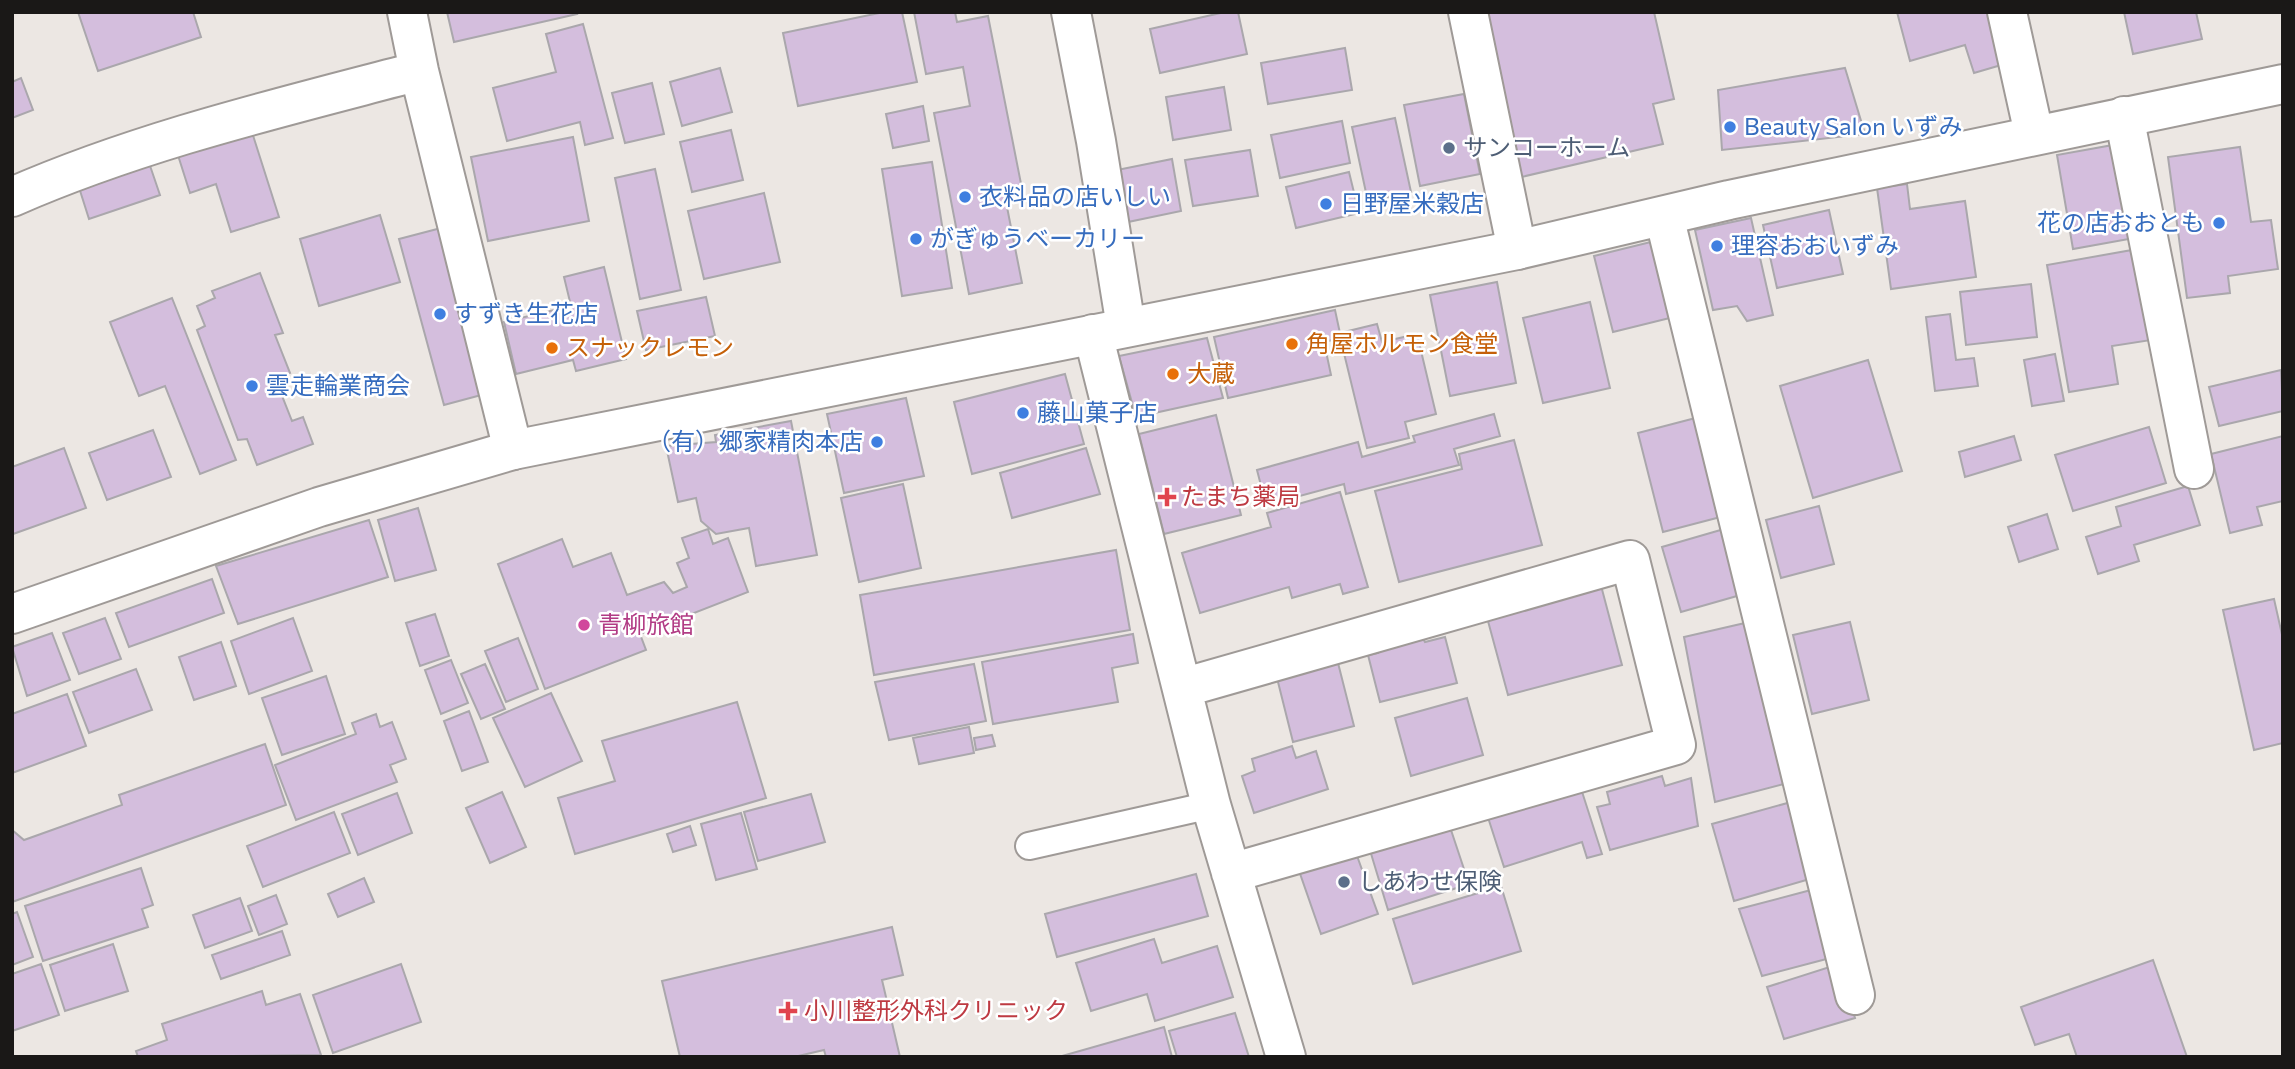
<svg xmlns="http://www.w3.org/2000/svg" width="2295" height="1069" font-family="Commissioner,'Noto Sans JP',sans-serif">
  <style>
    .building { fill: #d4bedd; stroke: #aaa7ac; stroke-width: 2 }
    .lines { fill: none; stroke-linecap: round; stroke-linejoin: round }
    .service-casing { stroke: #9f9a97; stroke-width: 30 }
    .minor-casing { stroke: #9f9a97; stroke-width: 42 }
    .tertiary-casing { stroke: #9f9a97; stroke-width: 42 }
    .service { stroke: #fff; stroke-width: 26 }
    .minor { stroke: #fff; stroke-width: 38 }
    .tertiary { stroke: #fff; stroke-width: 38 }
    .shop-dot { fill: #3f7fe0; stroke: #fff; stroke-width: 2.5 }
    .service-dot { fill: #5c6f8a; stroke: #fff; stroke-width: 2.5 }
    .food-dot { fill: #e8710a; stroke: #fff; stroke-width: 2.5 }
    .health-dot { fill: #e0444e; stroke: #fff; stroke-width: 2.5 }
    .hotel-dot { fill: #d1479c; stroke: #fff; stroke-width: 2.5 }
    .labels { text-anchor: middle; stroke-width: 5; stroke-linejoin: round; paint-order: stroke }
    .shop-label { font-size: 24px; fill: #366cbe; stroke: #fff; text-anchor: start }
    .service-label { font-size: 24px; fill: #4e5e75; stroke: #fff; text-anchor: start }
    .food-label { font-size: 24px; fill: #c56008; stroke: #fff; text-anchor: start }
    .health-label { font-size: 24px; fill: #be3a42; stroke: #fff; text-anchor: start }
    .hotel-label { font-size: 24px; fill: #b23c85; stroke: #fff; text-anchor: start }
  </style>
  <rect width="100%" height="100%" fill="#ece7e3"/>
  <path class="building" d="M 78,12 L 193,12 L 201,37 L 98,71 Z
    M 447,12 L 576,12 L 577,14 L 454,42 Z
    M 884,12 L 902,12 L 917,82 L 798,106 L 783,33 Z
    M 914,12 L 955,12 L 957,22 L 988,16 L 1024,199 L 1006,202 L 1022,283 L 969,294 L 934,113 L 970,106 L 963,67 L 926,74 Z
    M 1225,12 L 1238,12 L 1247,54 L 1160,73 L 1150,29 Z
    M 1479,12 L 1654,12 L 1674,99 L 1653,104 L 1663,144 L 1517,178 Z
    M 1897,12 L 1993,12 L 2008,63 L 1974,73 L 1965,45 L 1910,61 Z
    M 2124,12 L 2196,12 L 2202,39 L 2133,54 Z
    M 583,24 L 613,138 L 585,145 L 580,122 L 507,141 L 493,88 L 556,72 L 546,34 Z
    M 1345,48 L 1352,90 L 1268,104 L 1261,63 Z
    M 720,68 L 732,112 L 682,126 L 670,82 Z
    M 1845,68 L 1865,134 L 1722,150 L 1718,90 Z
    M 21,78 L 33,110 L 12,118 L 12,82 Z
    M 652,83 L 664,134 L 625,143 L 612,93 Z
    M 1224,87 L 1231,130 L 1173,140 L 1166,97 Z
    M 1464,94 L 1480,174 L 1420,186 L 1404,105 Z
    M 923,106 L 929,141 L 893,148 L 886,114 Z
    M 1395,118 L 1411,192 L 1368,202 L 1352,127 Z
    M 1342,121 L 1350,163 L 1280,178 L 1271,135 Z
    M 250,126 L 279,217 L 231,232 L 216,184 L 190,193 L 176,149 Z
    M 731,130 L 743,180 L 692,192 L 680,142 Z
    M 573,137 L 589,221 L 488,241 L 471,157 Z
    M 2124,143 L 2140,237 L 2073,249 L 2057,155 Z
    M 2240,147 L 2251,222 L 2271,220 L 2278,269 L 2228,276 L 2230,293 L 2187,298 L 2168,157 Z
    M 1250,150 L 1258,196 L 1193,206 L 1185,160 Z
    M 146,154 L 160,195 L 89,219 L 76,178 Z
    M 1172,159 L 1181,211 L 1128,222 L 1117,170 Z
    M 932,162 L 952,288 L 902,296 L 882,169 Z
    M 655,169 L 681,290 L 640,299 L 615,178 Z
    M 1349,172 L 1359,213 L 1296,228 L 1286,187 Z
    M 1907,184 L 1910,209 L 1965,201 L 1976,277 L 1891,289 L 1877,188 Z
    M 764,193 L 780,262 L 704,279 L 688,211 Z
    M 1829,210 L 1843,274 L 1777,288 L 1763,225 Z
    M 380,215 L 400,282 L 319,306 L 300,239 Z
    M 1751,218 L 1773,315 L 1747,321 L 1737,306 L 1713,310 L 1695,230 Z
    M 441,228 L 485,394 L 444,405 L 399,239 Z
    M 1667,238 L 1686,314 L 1613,332 L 1594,256 Z
    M 2149,247 L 2164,338 L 2112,346 L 2118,384 L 2069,392 L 2047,265 Z
    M 604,267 L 626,359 L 576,371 L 573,360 L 516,374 L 504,322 L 571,306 L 564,277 Z
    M 260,273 L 283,333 L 275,335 L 290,373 L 275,378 L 292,421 L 303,417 L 313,444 L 257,465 L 247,439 L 238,440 L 197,330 L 205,326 L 197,306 L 215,298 L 212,291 Z
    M 1497,282 L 1516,383 L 1450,396 L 1430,295 Z
    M 2031,284 L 2037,337 L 1966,345 L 1960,292 Z
    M 706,297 L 715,336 L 646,350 L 637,311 Z
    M 172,298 L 236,460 L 200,474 L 165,386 L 139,396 L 110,322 Z
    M 1590,302 L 1610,388 L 1543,403 L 1523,318 Z
    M 1335,310 L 1341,338 L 1324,342 L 1331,375 L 1228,398 L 1214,337 Z
    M 1950,314 L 1956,360 L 1974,358 L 1978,386 L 1935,391 L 1926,317 Z
    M 1377,324 L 1382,342 L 1417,334 L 1436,414 L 1405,422 L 1409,438 L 1367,448 L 1342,345 L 1347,342 L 1344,332 Z
    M 1207,338 L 1223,398 L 1136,417 L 1119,356 Z
    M 2055,354 L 2064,401 L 2032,406 L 2024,360 Z
    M 1868,360 L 1902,471 L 1813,498 L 1780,386 Z
    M 2281,370 L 2283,411 L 2219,426 L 2209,387 Z
    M 1065,374 L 1084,444 L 972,474 L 954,402 Z
    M 906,398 L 924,476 L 844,493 L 827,414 Z
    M 1494,414 L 1500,436 L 1454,449 L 1459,465 L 1346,494 L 1344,484 L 1266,505 L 1257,470 L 1358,442 L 1362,457 L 1415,442 L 1413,436 Z
    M 1216,415 L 1241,515 L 1164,534 L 1139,434 Z
    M 1707,415 L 1732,514 L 1663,532 L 1638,433 Z
    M 791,421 L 817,555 L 756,566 L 749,528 L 716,534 L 701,521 L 696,498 L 678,502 L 666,446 L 716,442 L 715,435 Z
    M 2149,427 L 2166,483 L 2073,511 L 2055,455 Z
    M 153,430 L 171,477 L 107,500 L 89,453 Z
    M 2014,436 L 2021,460 L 1965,477 L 1959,452 Z
    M 2283,436 L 2283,501 L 2257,507 L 2262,525 L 2230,533 L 2211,454 Z
    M 1514,440 L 1542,545 L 1399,582 L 1375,491 L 1462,469 L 1459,454 Z
    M 64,448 L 86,508 L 13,534 L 12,467 Z
    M 1086,448 L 1100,494 L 1012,518 L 1000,473 Z
    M 903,484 L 921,568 L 859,582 L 841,498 Z
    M 2188,486 L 2200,525 L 2134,545 L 2139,561 L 2098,574 L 2086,537 L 2121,526 L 2116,507 Z
    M 1340,492 L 1368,587 L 1343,594 L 1340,584 L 1292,598 L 1289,587 L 1200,613 L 1182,553 L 1271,527 L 1267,513 Z
    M 1819,506 L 1834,564 L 1781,578 L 1766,520 Z
    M 418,508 L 436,570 L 395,581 L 378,520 Z
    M 2047,514 L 2058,549 L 2019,562 L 2008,527 Z
    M 369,520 L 388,577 L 238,624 L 216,566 Z
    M 708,529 L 713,544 L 728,538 L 748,592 L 640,634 L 646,650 L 545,689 L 498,564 L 562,539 L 573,567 L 611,553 L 627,595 L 664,582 L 673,593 L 687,587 L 677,563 L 689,558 L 682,538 Z
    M 1724,529 L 1744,594 L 1681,612 L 1662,547 Z
    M 1116,550 L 1130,630 L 874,675 L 860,595 Z
    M 1599,578 L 1622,665 L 1508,695 L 1485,610 Z
    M 212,579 L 224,613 L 129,647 L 116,613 Z
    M 2274,599 L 2283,639 L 2283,743 L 2254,750 L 2223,610 Z
    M 435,614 L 449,656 L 420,666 L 406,623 Z
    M 105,618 L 121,659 L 79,674 L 63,633 Z
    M 293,618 L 312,671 L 249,694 L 231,641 Z
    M 1850,622 L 1869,700 L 1812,714 L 1793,635 Z
    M 1745,623 L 1784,784 L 1715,802 L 1684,637 Z
    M 1418,630 L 1425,642 L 1445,637 L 1457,683 L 1380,702 L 1368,655 L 1378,653 L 1375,640 Z
    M 52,633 L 70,680 L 27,696 L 12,647 Z
    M 1133,634 L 1138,663 L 1112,668 L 1118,702 L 993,724 L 982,662 Z
    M 518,638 L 538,689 L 506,702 L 485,651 Z
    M 221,642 L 236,686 L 194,700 L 179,657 Z
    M 1337,659 L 1354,726 L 1293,742 L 1276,674 Z
    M 451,660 L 468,703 L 441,714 L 425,670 Z
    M 485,664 L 505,709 L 481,719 L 461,674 Z
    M 974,664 L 986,721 L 889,740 L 875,682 Z
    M 136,669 L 152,710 L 89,733 L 73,692 Z
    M 326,676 L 345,734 L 282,755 L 262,698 Z
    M 551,693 L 582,761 L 525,787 L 493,718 Z
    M 67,694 L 86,746 L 12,773 L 12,714 Z
    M 1467,698 L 1483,755 L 1411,776 L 1395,718 Z
    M 737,702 L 766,798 L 575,854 L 558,798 L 615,781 L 602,741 Z
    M 469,711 L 488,762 L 462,771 L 444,721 Z
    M 376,714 L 380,727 L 392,722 L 406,759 L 390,765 L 397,782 L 296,820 L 275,765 L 356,734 L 352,723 Z
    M 969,727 L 974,753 L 919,764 L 913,738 Z
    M 992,735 L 995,746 L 976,750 L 974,738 Z
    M 265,744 L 286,805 L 12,902 L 12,830 L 24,840 L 122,805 L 119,795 Z
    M 1292,746 L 1296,758 L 1316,751 L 1328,789 L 1254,813 L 1242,776 L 1255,771 L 1252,759 Z
    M 1576,773 L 1602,854 L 1587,858 L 1582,842 L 1504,867 L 1483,802 Z
    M 1662,776 L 1665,786 L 1691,778 L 1698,826 L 1610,850 L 1597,807 L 1610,804 L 1607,792 Z
    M 502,792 L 526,847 L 490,863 L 466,808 Z
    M 397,793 L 412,833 L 358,855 L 342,814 Z
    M 811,794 L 825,842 L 758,861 L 744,812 Z
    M 1791,802 L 1813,878 L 1734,901 L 1712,824 Z
    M 334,812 L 350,853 L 263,887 L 247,846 Z
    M 1445,812 L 1469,884 L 1388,910 L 1366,837 Z
    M 741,813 L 757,869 L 716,880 L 701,824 Z
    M 690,826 L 696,845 L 673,852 L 667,834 Z
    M 1352,842 L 1378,914 L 1321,934 L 1296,862 Z
    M 141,868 L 153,905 L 142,909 L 148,927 L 43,961 L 25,906 Z
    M 1196,874 L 1208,916 L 1057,957 L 1045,914 Z
    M 364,878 L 374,902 L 338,917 L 328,894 Z
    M 1501,886 L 1521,951 L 1413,984 L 1393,919 Z
    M 1811,890 L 1834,957 L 1762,976 L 1739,909 Z
    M 276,895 L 287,924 L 259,935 L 248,906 Z
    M 240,898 L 252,931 L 205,948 L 193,915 Z
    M 17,912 L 33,957 L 12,965 L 12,914 Z
    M 892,927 L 903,975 L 882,980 L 900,1057 L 826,1057 L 824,1050 L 794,1057 L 680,1057 L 662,981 Z
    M 282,931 L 290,955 L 221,979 L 212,955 Z
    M 1154,939 L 1162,963 L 1217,946 L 1233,997 L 1155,1021 L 1147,994 L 1091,1011 L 1076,963 Z
    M 113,944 L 128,991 L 65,1011 L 50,965 Z
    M 2153,960 L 2187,1057 L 2077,1057 L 2069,1034 L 2035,1045 L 2021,1007 Z
    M 41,964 L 59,1015 L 12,1031 L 12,974 Z
    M 401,964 L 421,1022 L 333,1053 L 313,995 Z
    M 1839,964 L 1855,1018 L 1784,1039 L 1767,987 Z
    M 262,991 L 266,1005 L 300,994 L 321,1055 L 138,1057 L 136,1051 L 167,1040 L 162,1024 Z
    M 1235,1013 L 1249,1057 L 1177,1057 L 1169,1031 Z
    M 1164,1027 L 1172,1057 L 1062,1057 L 1062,1056 Z"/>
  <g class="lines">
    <g class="service-casing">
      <path id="service" d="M 1029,846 L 1211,805"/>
    </g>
    <g class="minor-casing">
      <path id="minor" d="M 407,12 L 419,71 L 513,450
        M 1071,12 L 1096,141 L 1126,327
        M 1468,12 L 1517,250
        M 2007,12 L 2034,134
        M 2124,116 L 2194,469
        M 12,197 C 142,140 283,107 419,71
        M 1664,216 L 1855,995
        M 1093,334 L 1211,805 L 1286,1057
        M 1182,688 L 1630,560 L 1676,745 L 1231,873"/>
    </g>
    <g class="tertiary-casing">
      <path id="tertiary" d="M 12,614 L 319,507 L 513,450 L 1517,250 L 1729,200 L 2283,84"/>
    </g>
    <use href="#service" class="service"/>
    <use href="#minor" class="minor"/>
    <use href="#tertiary" class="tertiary"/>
  </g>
  <g class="shop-dot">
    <circle cx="1730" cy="127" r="7"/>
    <circle cx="965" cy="197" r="7"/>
    <circle cx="1326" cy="204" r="7"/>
    <circle cx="2219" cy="223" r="7"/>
    <circle cx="916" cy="239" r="7"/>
    <circle cx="1717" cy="246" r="7"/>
    <circle cx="440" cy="314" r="7"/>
    <circle cx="252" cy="386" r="7"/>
    <circle cx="1023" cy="413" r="7"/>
    <circle cx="877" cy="442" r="7"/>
  </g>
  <g class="service-dot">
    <circle cx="1449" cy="148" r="7"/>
    <circle cx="1344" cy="882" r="7"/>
  </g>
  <g class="food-dot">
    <circle cx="1292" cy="344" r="7"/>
    <circle cx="552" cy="348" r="7"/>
    <circle cx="1173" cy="374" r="7"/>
  </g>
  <g class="health-dot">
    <path d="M1163.5 486.5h7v7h7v7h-7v7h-7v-7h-7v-7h7z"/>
    <path d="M784.5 1000.5h7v7h7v7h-7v7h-7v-7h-7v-7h7z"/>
  </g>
  <circle class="hotel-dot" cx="584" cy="625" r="7"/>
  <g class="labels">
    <g class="shop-label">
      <text x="1744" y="135">Beauty Salon いずみ</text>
      <text x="979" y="205">衣料品の店いしい</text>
      <text x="1340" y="212">日野屋米穀店</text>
      <text x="2205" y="231" text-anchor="end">花の店おおとも</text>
      <text x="930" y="247">がぎゅうベーカリー</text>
      <text x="1731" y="254">理容おおいずみ</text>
      <text x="454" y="322">すずき生花店</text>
      <text x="266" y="394">雲走輪業商会</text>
      <text x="1037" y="421">藤山菓子店</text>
      <text x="863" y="450" text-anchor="end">（有）郷家精肉本店</text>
    </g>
    <g class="service-label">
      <text x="1463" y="156">サンコーホーム</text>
      <text x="1358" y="890">しあわせ保険</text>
    </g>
    <g class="food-label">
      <text x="1306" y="352">角屋ホルモン食堂</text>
      <text x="566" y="356">スナックレモン</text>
      <text x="1187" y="382">大蔵</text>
    </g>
    <g class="health-label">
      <text x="1181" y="505">たまち薬局</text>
      <text x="804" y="1019">小川整形外科クリニック</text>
    </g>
    <g class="hotel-label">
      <text x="598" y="633">青柳旅館</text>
    </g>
  </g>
  <rect width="2295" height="1069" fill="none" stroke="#1a1817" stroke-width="28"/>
</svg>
